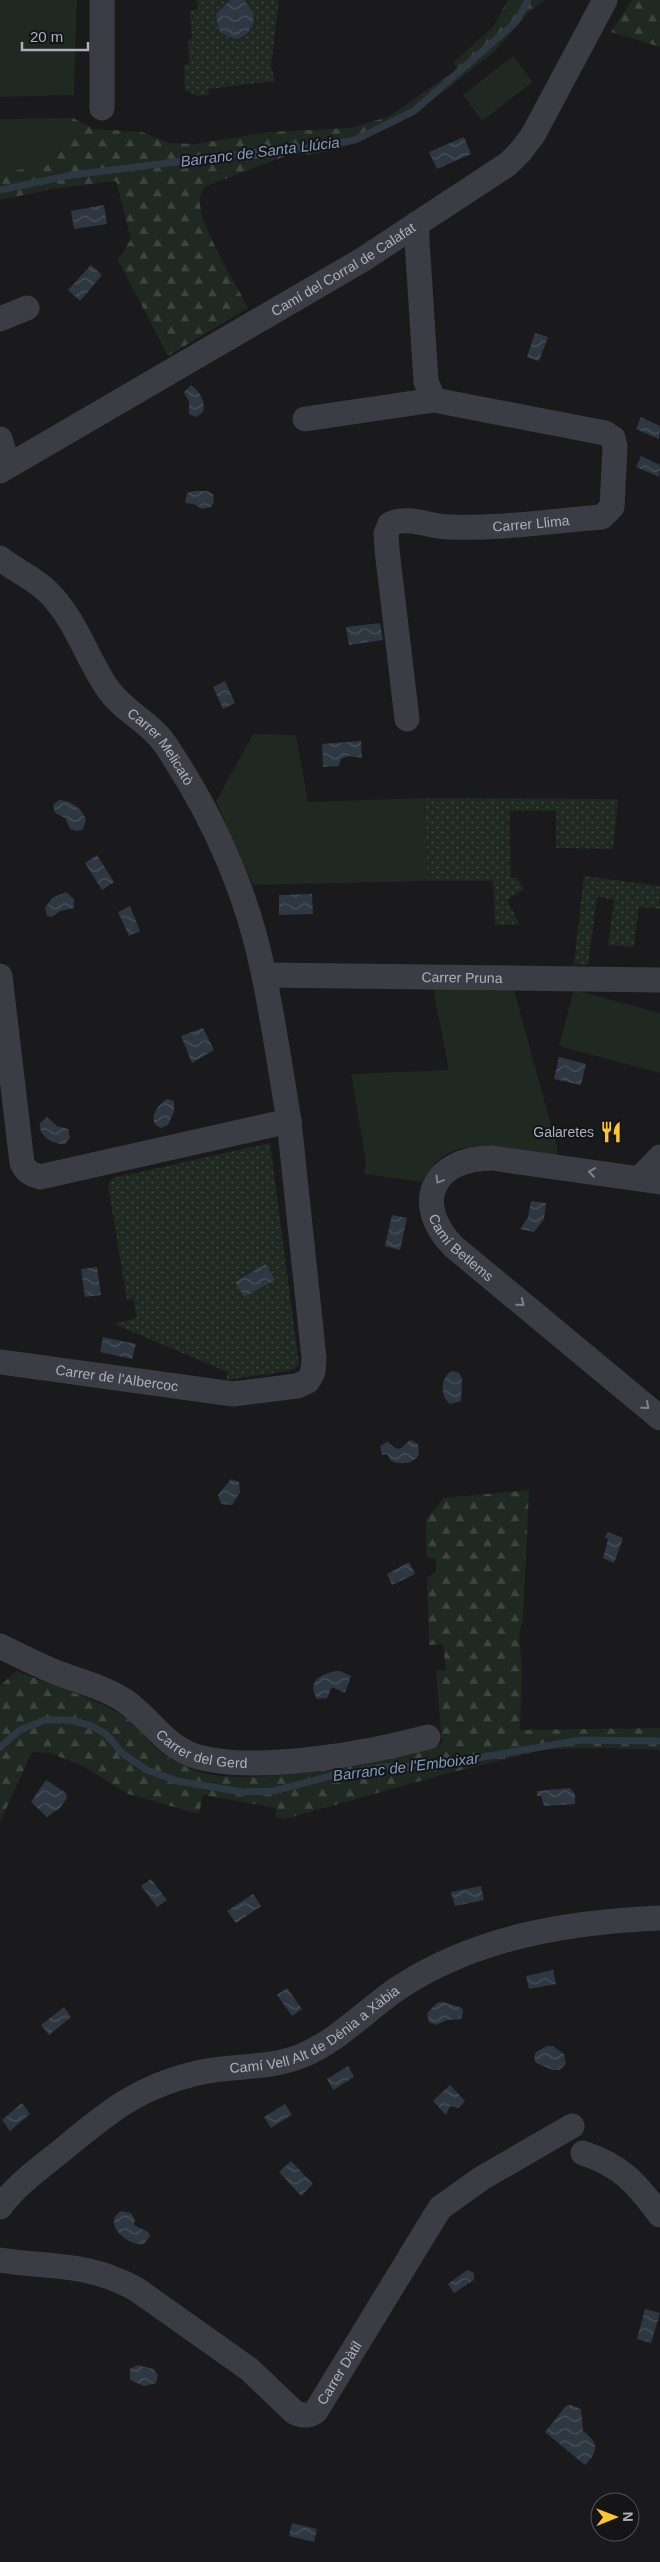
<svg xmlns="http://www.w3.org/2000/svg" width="660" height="2562" font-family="Arial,sans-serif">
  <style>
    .green { fill: #1f2821 }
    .forest { fill: url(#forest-firs) }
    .garden { fill: url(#garden-dots) }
    .water { fill: url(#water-waves) }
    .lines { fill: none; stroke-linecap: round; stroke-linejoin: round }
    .stream { stroke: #2e3842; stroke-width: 7 }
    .minor { stroke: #3c3d44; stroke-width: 25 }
    .oneway { stroke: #7f828d }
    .labels { text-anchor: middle; stroke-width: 4; stroke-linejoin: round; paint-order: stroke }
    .street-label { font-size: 14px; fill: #abb0bd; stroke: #151518 }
    .poi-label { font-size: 14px; fill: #abb0bd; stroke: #151518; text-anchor: end }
    .water-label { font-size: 15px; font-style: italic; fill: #7f9cbb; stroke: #151518 }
  </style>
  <defs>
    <pattern id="forest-firs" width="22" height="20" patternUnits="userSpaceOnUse" patternTransform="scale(1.25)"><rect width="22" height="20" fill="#1f2821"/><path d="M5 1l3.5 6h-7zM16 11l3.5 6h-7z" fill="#3d453f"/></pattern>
    <pattern id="garden-dots" width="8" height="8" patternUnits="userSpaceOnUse" patternTransform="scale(1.25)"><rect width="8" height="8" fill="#1f2821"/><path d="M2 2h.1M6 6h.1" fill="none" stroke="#3d453f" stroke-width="1.8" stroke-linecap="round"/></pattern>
    <pattern id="water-waves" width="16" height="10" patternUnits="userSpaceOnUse" patternTransform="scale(1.25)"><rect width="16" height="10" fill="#2e3842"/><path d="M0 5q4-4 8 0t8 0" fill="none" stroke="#4a525b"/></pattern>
  </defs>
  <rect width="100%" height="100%" fill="#1a1a1d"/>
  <path class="green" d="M 0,0 L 77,0 L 74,95 L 0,97 Z
    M 513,56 L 533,82 L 482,121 L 463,95 Z
    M 73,118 L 53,164 L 0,176 L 0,119 Z
    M 253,734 L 296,735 L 308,802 L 424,798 L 428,881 L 253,885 L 216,801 Z
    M 433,989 L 514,990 L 558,1150 L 556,1157 C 523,1152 472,1136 444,1156 C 434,1162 428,1172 422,1182 L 364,1174 L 366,1162 L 351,1074 L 449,1070 Z
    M 574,990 L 660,1013 L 660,1073 L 559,1046 Z"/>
  <path class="forest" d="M 508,0 L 545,0 L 529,12 L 495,51 L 442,93 L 378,132 L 338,149 L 315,154 L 288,155 L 204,187 C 201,193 199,198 200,205 C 202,229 236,284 248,308 L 168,356 L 118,260 L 131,239 L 116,181 L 52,189 L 0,200 L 0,173 L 53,164 L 73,118 L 94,129 L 142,132 L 169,143 L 195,144 L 269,132 L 350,128 L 388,117 L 457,69 L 454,62 L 493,27 Z
    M 632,0 L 660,0 L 660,47 L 611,32 Z
    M 529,1490 L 523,1619 L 519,1636 L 522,1669 L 520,1730 L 660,1728 L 660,1750 L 606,1748 L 546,1749 L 445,1774 L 285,1819 L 275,1817 L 276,1808 L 203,1795 L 199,1814 L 128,1794 L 83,1766 L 50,1753 L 32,1752 L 0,1822 L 0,1686 L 16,1671 C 49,1684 86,1695 117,1712 C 132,1720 142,1734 154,1746 C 163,1755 176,1763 189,1768 C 248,1794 378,1757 442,1744 L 436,1671 L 446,1670 L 443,1644 L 429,1645 L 427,1578 L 436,1572 L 436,1559 L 426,1557 L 426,1519 L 444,1498 Z"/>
  <path class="garden" d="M 197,0 L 279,0 L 271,66 L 275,81 L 208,89 L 209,95 L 197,96 L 185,90 L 184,65 L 189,65 L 188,39 L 192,39 L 190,11 L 198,9 Z
    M 424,798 L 618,799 L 613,849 L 556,848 L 556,811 L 510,811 L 511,877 L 517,878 L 524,889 L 507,900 L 520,925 L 495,925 L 493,881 L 428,881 Z
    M 584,876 L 660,886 L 660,909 L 639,907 L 634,947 L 608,945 L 614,900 L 597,897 L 588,965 L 574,965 Z
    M 270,1143 L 299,1364 L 293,1370 L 227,1380 L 227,1372 L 114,1324 L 137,1318 L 133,1299 L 127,1300 L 108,1185 L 113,1178 Z"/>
  <path class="water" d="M 230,0 L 245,0 C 247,6 251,9 253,14 C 256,26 247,36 236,39 L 221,33 L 218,28 L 216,14 Z
    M 464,137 L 471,154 L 437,169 L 429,152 Z
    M 104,205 L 107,224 L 74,229 L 71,211 Z
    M 91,265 L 102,275 L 80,301 L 68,290 Z
    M 535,333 L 548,337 L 539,361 L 527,357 Z
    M 191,385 C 200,392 206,401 203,412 L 196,417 L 189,414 L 189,402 L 184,392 Z
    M 641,417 L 660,426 L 659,439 L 636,429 Z
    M 641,456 L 660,465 L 659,477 L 636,467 Z
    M 193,491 L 207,491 L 213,494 L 214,502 L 211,507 L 202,509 L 194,504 L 185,503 L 187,493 Z
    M 380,623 L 383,640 L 349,645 L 346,627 Z
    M 225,681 L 235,703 L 223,709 L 213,687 Z
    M 361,741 L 362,758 L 349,756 L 341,759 L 339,766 L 323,767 L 322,744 Z
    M 59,800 C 72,801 82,808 86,820 L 83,829 L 78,831 L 70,829 L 65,818 L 55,813 L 53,805 Z
    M 97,855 L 114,882 L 102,890 L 85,863 Z
    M 66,892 L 74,899 L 74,908 L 60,911 L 52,917 L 47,916 L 45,908 L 52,898 Z
    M 312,894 L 313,914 L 279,915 L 279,895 Z
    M 130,906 L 140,931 L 129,936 L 118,912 Z
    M 203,1028 L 214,1050 L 192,1063 L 181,1036 Z
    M 559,1057 L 586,1064 L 581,1085 L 554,1079 Z
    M 167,1099 L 174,1101 L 174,1112 L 168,1125 L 161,1128 C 145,1122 158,1104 167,1099 Z
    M 47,1117 L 57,1126 L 68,1129 L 70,1138 L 65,1144 C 53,1145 38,1136 40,1123 Z
    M 531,1201 L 546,1203 L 544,1219 L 534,1232 L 520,1229 L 528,1217 Z
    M 392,1215 L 407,1218 L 400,1250 L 385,1246 Z
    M 266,1264 L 275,1280 L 244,1297 L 235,1282 Z
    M 97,1267 L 101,1295 L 85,1297 L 81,1269 Z
    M 103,1337 L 136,1344 L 132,1359 L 100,1352 Z
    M 452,1371 L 459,1373 L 462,1379 L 461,1401 L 450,1404 C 440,1396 440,1377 452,1371 Z
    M 410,1440 L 418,1444 L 419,1455 C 412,1464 402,1465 391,1461 L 387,1454 L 382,1455 L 380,1446 L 387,1442 L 397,1449 L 401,1448 Z
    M 231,1479 L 239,1482 L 240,1492 L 232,1505 L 221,1504 L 218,1495 Z
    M 608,1532 L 623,1538 L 614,1563 L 603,1558 L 608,1539 L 605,1537 Z
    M 409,1562 L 415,1574 L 392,1585 L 387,1574 Z
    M 340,1671 L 351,1676 L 345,1693 L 332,1687 L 327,1698 L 317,1699 C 305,1679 325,1672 340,1671 Z
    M 46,1780 L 66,1793 L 67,1798 L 60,1808 L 47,1817 L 31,1802 Z
    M 570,1788 L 575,1794 L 575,1804 L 544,1806 L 541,1796 L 537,1796 L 537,1791 Z
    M 151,1879 L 167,1900 L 157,1907 L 141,1886 Z
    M 481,1886 L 484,1900 L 455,1906 L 451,1892 Z
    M 253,1894 L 261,1906 L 236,1923 L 227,1911 Z
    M 553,1970 L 556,1984 L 529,1989 L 526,1976 Z
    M 287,1988 L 302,2009 L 292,2016 L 277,1995 Z
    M 443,2002 L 462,2008 L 463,2012 L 461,2019 L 447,2020 L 436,2025 L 429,2022 L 427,2013 L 437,2003 Z
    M 64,2007 L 71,2017 L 49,2035 L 41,2025 Z
    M 547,2046 L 553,2046 L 564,2054 L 566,2064 L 559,2070 L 553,2070 L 536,2063 L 534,2057 L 536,2052 Z
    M 348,2066 L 354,2077 L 333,2090 L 327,2079 Z
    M 450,2085 L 465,2101 L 458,2108 L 450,2106 L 446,2115 L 433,2101 Z
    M 22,2103 L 30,2114 L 10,2131 L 2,2120 Z
    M 285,2104 L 292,2115 L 271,2128 L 264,2117 Z
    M 291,2161 L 313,2184 L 301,2196 L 279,2172 Z
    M 121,2211 L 131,2213 L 135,2220 L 134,2225 L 148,2232 L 150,2236 L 144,2244 C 128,2247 101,2223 121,2211 Z
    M 467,2270 L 474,2273 L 474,2280 L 454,2293 L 448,2284 Z
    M 645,2309 L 660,2313 L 651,2343 L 637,2339 Z
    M 138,2365 L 153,2369 L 158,2375 L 156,2383 L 144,2386 L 130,2380 L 130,2369 Z
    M 571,2405 L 581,2409 L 583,2431 C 599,2443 599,2450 585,2465 L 545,2432 L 566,2406 Z
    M 292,2523 L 317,2529 L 314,2542 L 289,2536 Z"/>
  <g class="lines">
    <path class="stream" d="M 0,190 L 72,175 L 256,152 L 310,148 L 355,140 L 414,111 L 516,22 L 528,0
      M 0,1747 L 20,1730 L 45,1720 L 69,1720 L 90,1725 L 106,1734 L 123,1754 L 147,1770 L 177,1781 L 242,1792 L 274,1791 L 338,1774 L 383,1767 L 437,1765 L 581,1740 L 660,1741"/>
    <g class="minor">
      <path d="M 102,108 L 102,0"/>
      <path d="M 0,319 L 27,308"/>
      <path d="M 305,419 L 434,400 L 426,382 L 416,224"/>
      <path d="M 0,439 L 8,465"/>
      <path id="s1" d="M 0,471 L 362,260 L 508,164 L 520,152 L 533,135 L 605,0"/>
      <path id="s2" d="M 0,558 C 15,571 35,578 49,593 C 76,620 87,659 108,689 C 124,712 150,722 165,744 C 212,814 248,894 264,976 C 274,1024 281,1073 289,1121 L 40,1177 C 31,1174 26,1172 22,1163 L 0,976"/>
      <path id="s3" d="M 407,719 L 387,550 L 386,534 L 390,524 C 407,515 431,527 449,527 C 500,529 551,521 602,517 L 612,507 L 615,447 L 613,438 L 605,433 L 434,400"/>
      <path id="s4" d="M 264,975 L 660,980"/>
      <path d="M 640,1178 L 660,1157"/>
      <path id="s5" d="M 660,1182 L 492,1158 C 431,1158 412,1205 454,1247 L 660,1418"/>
      <path id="s6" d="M 0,1362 L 233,1394 L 297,1386 L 308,1381 L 313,1372 L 314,1358 L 289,1121"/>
      <path id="s7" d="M 0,1646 C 18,1655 36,1664 55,1672 C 78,1681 104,1687 125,1701 C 149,1717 164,1745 192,1755 C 250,1775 369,1753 428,1737"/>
      <path d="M 583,2153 C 622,2166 636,2183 660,2215"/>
      <path id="s8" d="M 0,2207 C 16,2185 40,2168 61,2151 C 107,2113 137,2087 197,2073 C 231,2065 269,2069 301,2056 C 338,2041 365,2011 397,1989 C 475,1937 568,1922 660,1918"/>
      <path id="s9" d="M 0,2260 C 53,2268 86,2262 136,2289 L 249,2369 L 294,2412 C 303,2416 308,2417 316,2411 L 440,2208 L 482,2178 L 572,2126"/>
    </g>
  </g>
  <defs><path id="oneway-chevron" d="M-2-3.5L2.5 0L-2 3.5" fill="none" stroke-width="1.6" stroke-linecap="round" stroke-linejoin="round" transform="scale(1.25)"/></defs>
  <g class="oneway">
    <use href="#oneway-chevron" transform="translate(592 1172) rotate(-172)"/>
    <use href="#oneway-chevron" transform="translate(439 1180) rotate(121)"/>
    <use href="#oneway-chevron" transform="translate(521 1303) rotate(40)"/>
    <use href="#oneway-chevron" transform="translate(646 1406) rotate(40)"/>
  </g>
  <defs>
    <g id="restaurant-bare" transform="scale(1.725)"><path d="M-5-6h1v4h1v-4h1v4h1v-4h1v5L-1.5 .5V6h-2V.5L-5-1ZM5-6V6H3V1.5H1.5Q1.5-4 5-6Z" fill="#ffc52f" stroke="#151518" stroke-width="2.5" paint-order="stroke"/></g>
  </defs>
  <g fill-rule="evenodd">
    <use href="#restaurant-bare" x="611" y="1132"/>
  </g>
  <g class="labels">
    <g class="street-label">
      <text dy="5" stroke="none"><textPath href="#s1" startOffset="398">Camí del Corral de Calafat</textPath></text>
      <text dy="5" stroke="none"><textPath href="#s3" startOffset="339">Carrer Llima</textPath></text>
      <text dy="5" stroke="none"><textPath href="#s2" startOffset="252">Carrer Melicatò</textPath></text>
      <text dy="5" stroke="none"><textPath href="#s4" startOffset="198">Carrer Pruna</textPath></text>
      <text dy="5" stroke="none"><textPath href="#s5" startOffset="310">Camí Betlems</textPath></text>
      <text dy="5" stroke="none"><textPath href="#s6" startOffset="118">Carrer de l'Albercoc</textPath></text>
      <text dy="5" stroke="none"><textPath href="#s7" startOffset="231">Carrer del Gerd</textPath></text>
      <text dy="5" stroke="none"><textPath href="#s8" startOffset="370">Camí Vell Alt de Dénia a Xàbia</textPath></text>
      <text dy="5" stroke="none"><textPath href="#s9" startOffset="409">Carrer Dàtil</textPath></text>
    </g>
    <g class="poi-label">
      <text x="594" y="1137">Galaretes</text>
    </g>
    <g class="water-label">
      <text transform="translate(260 152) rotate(-7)" y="5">Barranc de Santa Llúcia</text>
      <text transform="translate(406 1767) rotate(-7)" y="5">Barranc de l'Emboixar</text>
    </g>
  </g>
  <g transform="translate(615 2517) rotate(89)"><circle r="24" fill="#151518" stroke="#51535a"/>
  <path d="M0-4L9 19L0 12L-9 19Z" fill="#ffc52f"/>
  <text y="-8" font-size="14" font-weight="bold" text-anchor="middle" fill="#abb0bd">N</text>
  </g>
  <path d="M22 42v8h66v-8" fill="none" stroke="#abb0bd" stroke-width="2.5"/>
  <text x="30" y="42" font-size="15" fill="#abb0bd" stroke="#151518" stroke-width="4" paint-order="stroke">20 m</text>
</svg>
